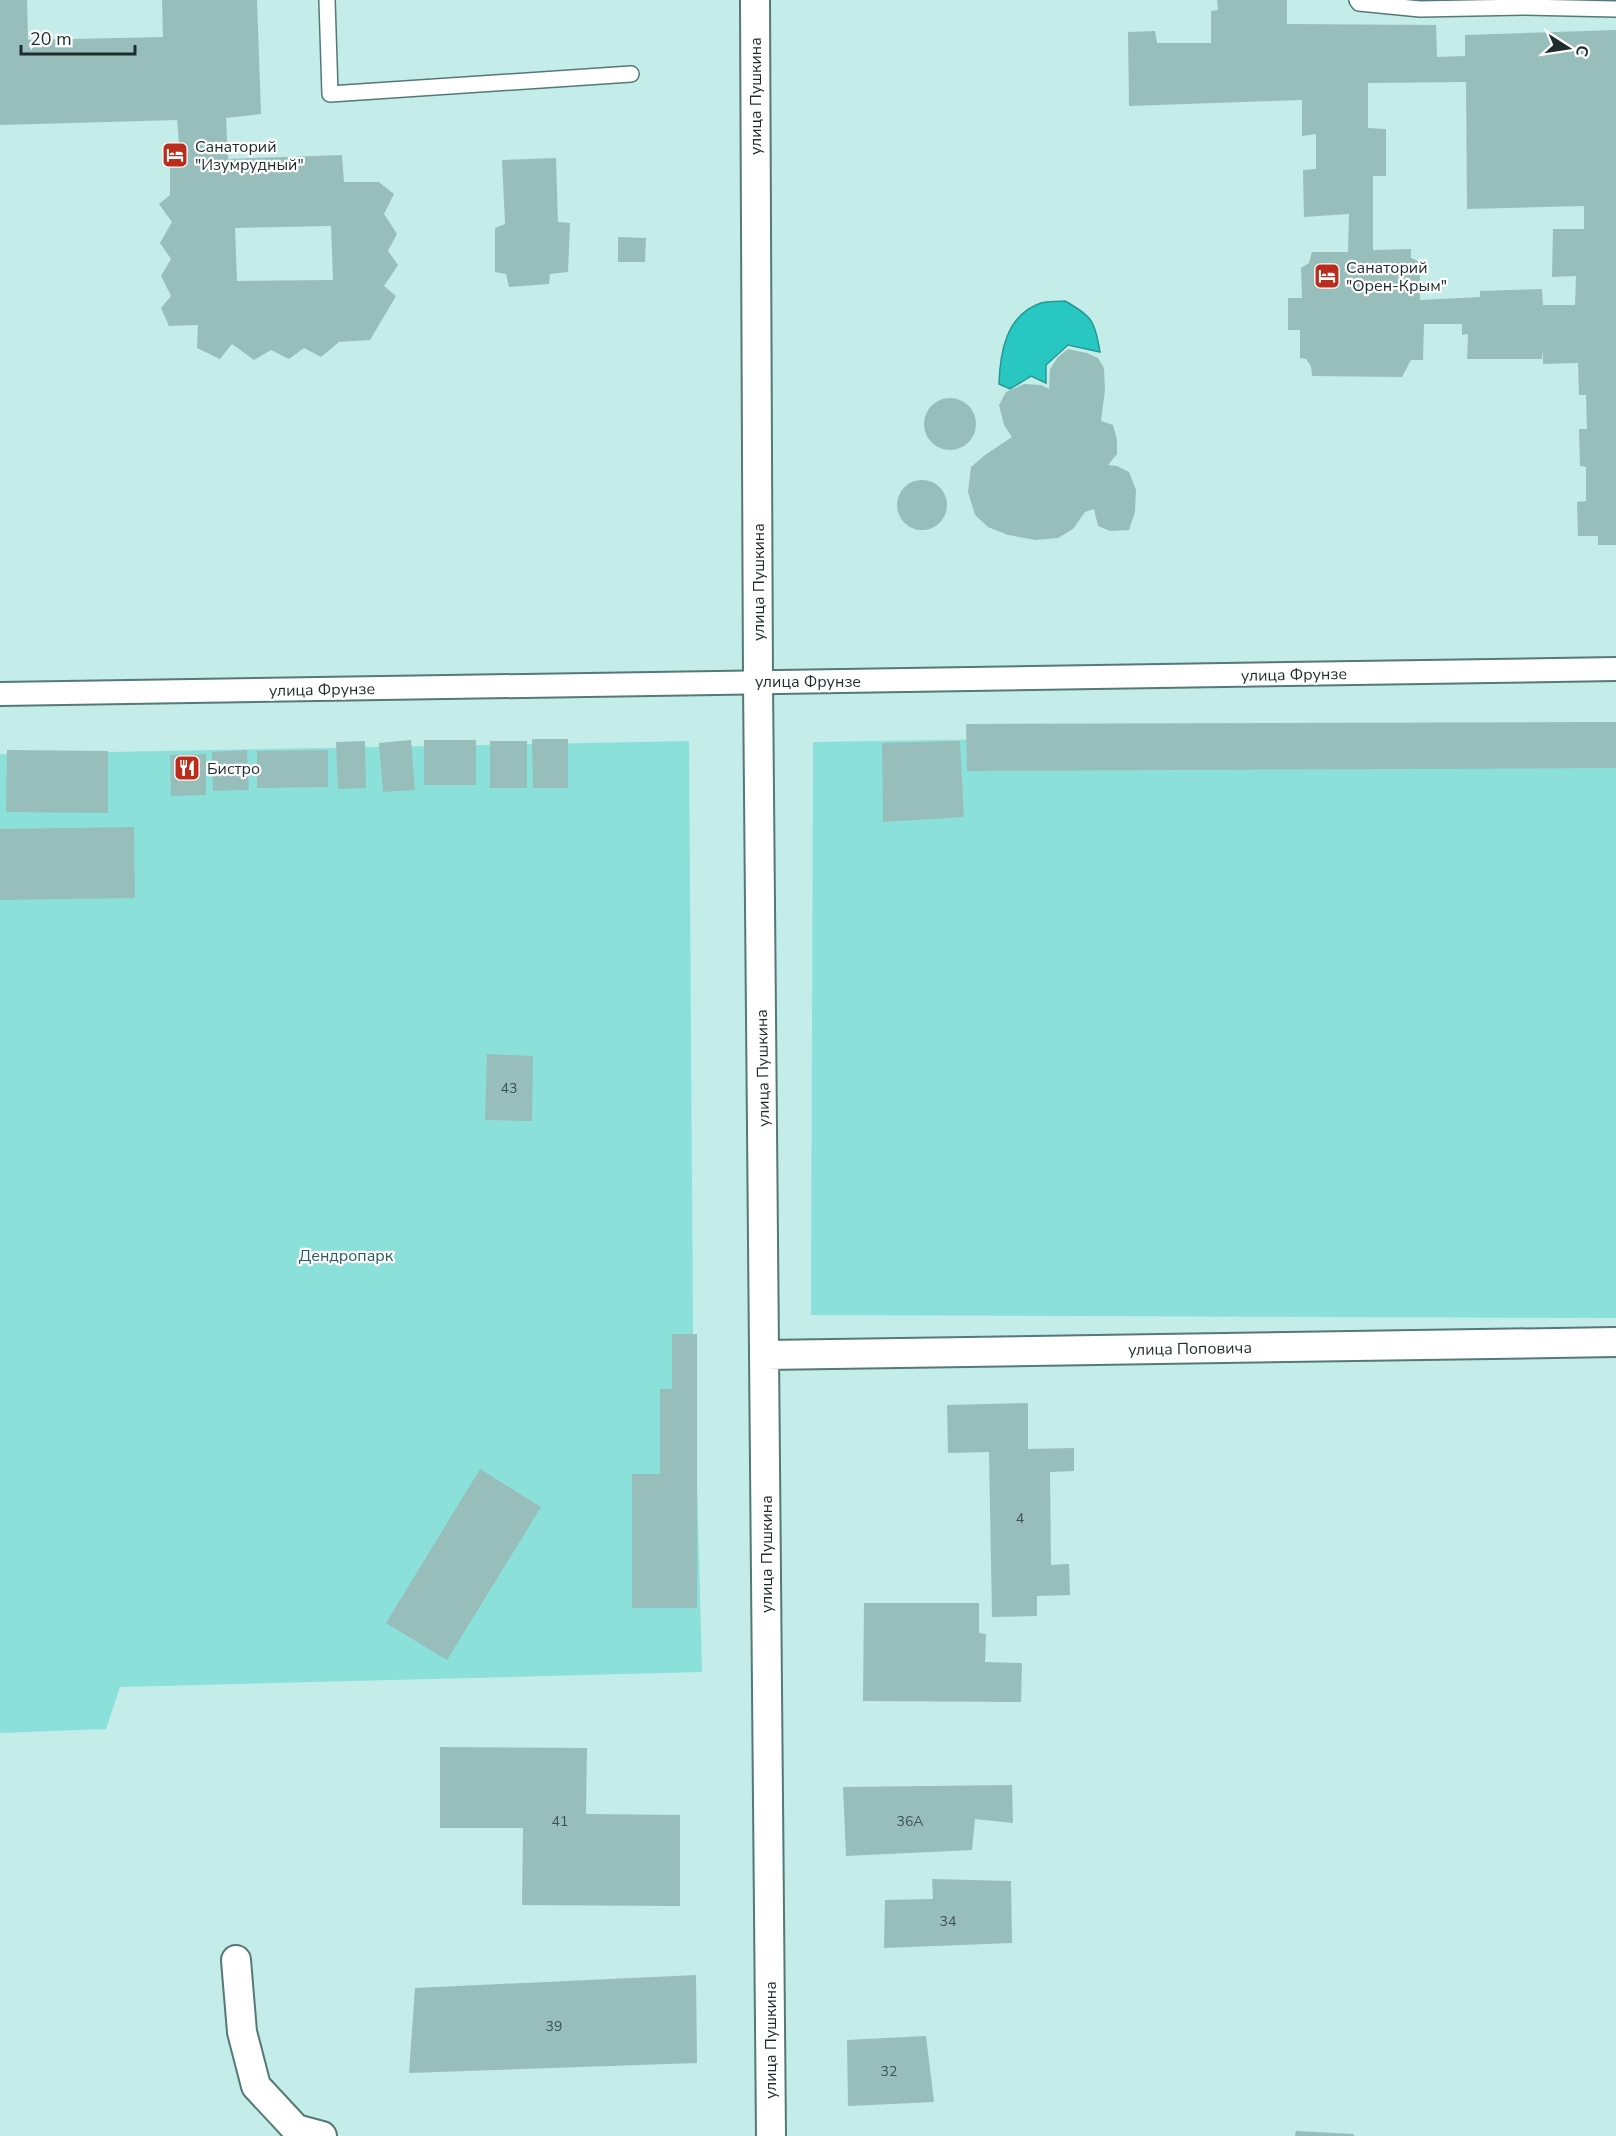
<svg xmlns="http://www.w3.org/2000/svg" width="1616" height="2136" font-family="'Nunito Sans',sans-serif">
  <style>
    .green { fill: #8ce0da }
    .water { fill: #29c7c1; stroke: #269994; stroke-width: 1.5 }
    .building { fill: #98bebb; fill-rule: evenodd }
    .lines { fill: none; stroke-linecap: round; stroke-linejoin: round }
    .service-casing { stroke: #547976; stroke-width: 18 }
    .pedestrian-casing { stroke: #547976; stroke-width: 26 }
    .minor-casing { stroke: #547976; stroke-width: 32 }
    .service { stroke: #fff; stroke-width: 15 }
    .pedestrian { stroke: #fff; stroke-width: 22 }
    .minor { stroke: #fff; stroke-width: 28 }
    .labels { text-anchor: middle; stroke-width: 4.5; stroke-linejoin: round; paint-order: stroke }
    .number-label { font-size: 14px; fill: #3c5150 }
    .street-label { font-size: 16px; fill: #1e2d2c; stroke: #fff }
    .poi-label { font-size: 16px; fill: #1e2d2c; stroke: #fff; text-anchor: start }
    .park-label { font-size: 16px; fill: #235e5b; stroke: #fff }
  </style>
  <rect width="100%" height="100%" fill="#c4ece9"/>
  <path class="green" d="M 1616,729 L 1616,1318 L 811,1315 L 813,742 Z
    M 689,741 L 693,1331 L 702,1672 L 120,1687 L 106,1729 L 0,1733 L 0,754 Z"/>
  <path class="water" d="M 1065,301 C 1092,316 1095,321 1100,352 L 1068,345 L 1046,365 L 1046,383 L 1031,376 L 1010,389 L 999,384 C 1000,352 1006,315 1041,303 C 1048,301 1057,302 1065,301 Z"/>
  <path class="building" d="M 0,0 L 27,0 L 28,40 L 163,37 L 162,0 L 257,0 L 261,114 L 226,118 L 228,159 L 342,155 L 344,182 L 379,182 L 394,194 L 384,214 L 397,234 L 388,251 L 398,265 L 384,286 L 396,296 L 370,340 L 339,342 L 321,357 L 304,348 L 289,359 L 271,350 L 254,360 L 232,344 L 220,359 L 197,348 L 198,325 L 169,326 L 161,308 L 171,296 L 161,276 L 171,259 L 160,243 L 172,222 L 159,204 L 170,195 L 170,168 L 181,166 L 177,120 L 0,125 ZM 331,226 L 333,280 L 237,281 L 235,228 Z
    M 1217,0 L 1287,0 L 1287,24 L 1436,25 L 1437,57 L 1465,56 L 1465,35 L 1616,30 L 1616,545 L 1598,545 L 1598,536 L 1578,536 L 1577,502 L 1586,501 L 1586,467 L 1580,466 L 1579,429 L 1587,429 L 1586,395 L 1579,395 L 1578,363 L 1543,364 L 1543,350 L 1542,359 L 1467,359 L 1468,334 L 1462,335 L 1462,324 L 1424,324 L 1423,360 L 1411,360 L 1402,377 L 1312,376 L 1311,366 L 1306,359 L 1300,358 L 1300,330 L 1288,330 L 1288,298 L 1302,298 L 1301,268 L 1309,263 L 1312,252 L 1348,252 L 1349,214 L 1304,217 L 1303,170 L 1316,169 L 1316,134 L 1302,136 L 1302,100 L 1129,106 L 1128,32 L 1155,31 L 1157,43 L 1211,43 L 1211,11 L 1218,10 ZM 1466,82 L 1467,209 L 1584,206 L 1584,229 L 1553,229 L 1552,277 L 1576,276 L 1575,305 L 1543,305 L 1542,289 L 1480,291 L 1480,297 L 1420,300 L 1420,262 L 1411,258 L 1411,249 L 1373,250 L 1373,176 L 1386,176 L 1386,129 L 1368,128 L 1368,83 Z
    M 556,158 L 558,222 L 570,223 L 568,272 L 550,274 L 549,284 L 509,287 L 506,274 L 495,272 L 495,228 L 505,224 L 502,160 Z
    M 618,237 L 646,238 L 645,262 L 618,262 Z
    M 1068,349 L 1087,353 L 1098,358 L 1104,368 L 1105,390 L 1101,421 L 1113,425 L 1117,440 L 1117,454 L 1108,465 L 1117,466 L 1129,472 L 1136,490 L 1135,512 L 1129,530 L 1110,531 L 1098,526 L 1094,509 L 1085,512 L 1073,529 L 1058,538 L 1035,540 L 1008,535 L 988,527 L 975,515 L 968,492 L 971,467 L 985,455 L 1012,437 L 1004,425 L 999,405 L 1006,392 L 1024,384 L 1041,385 L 1049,389 L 1050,369 L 1058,357 Z
    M924 424a26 26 0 1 1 52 0a26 26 0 1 1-52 0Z
    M897 505a25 25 0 1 1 50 0a25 25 0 1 1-50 0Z
    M 1616,722 L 1616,768 L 967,771 L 966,724 Z
    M 532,739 L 568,739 L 568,788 L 533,788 Z
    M 411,740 L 415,790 L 383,792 L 379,743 Z
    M 424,740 L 476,740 L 476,785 L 424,785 Z
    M 365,741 L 366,788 L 338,789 L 336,742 Z
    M 490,741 L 527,741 L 527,788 L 490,788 Z
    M 960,741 L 964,817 L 883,822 L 882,743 Z
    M 7,750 L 108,751 L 108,813 L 6,812 Z
    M 247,750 L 249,790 L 213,791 L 212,752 Z
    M 328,750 L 328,787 L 257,788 L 257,751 Z
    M 206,754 L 206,795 L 171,796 L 170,755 Z
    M 134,827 L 135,898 L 0,900 L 0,829 Z
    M 487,1054 L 533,1056 L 532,1121 L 485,1120 Z
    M 672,1334 L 697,1334 L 697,1608 L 632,1608 L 632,1474 L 660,1474 L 660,1389 L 672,1389 Z
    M 1028,1403 L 1028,1449 L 1074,1448 L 1074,1471 L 1050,1472 L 1051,1565 L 1069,1564 L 1070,1595 L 1037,1596 L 1037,1616 L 992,1617 L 989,1452 L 948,1453 L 947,1405 Z
    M 480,1469 L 541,1507 L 447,1660 L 386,1623 Z
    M 864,1603 L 979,1603 L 979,1633 L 986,1634 L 985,1662 L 1022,1663 L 1021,1702 L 863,1701 Z
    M 440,1747 L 587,1748 L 586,1814 L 680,1815 L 680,1906 L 522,1905 L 523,1828 L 440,1828 Z
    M 1012,1785 L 1013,1823 L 975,1819 L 972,1850 L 846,1856 L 843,1787 Z
    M 932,1879 L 1011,1881 L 1012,1943 L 884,1948 L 885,1900 L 933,1899 Z
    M 696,1975 L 697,2063 L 409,2073 L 415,1988 Z
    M 926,2036 L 934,2102 L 848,2106 L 847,2040 Z
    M 1296,2131 L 1354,2134 L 1354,2136 L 1295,2136 Z"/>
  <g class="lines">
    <g class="service-casing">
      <path id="service" d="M 327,0 L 330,94 L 631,74
        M 1357,0 L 1359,3 L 1420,9 L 1524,7 L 1616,9"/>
    </g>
    <g class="pedestrian-casing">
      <path id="pedestrian" d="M 0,694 L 1616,669"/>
    </g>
    <g class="minor-casing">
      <path id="minor" d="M 755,0 L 758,681 L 771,2136
        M 765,1355 L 1616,1342
        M 236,1960 L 242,2032 L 256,2086 L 296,2129 L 322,2136"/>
    </g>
    <use href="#service" class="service"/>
    <use href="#pedestrian" class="pedestrian"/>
    <use href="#minor" class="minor"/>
  </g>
  <defs>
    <g id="hotel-square" transform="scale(1.35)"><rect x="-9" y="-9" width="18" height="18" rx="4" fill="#ba2d1d" stroke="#fff"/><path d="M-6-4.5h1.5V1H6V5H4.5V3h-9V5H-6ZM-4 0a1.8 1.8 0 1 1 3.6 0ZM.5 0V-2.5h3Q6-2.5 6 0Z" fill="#fff"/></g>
    <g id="restaurant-square" transform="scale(1.35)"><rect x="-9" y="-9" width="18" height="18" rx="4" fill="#ba2d1d" stroke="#fff"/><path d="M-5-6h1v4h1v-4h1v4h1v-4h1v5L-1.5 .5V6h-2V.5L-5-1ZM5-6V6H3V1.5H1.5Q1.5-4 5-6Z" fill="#fff"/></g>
  </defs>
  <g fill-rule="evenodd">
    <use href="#hotel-square" x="175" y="155"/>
    <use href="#hotel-square" x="1327" y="276"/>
    <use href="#restaurant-square" x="187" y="768"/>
  </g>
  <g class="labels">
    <g class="number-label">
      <text x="509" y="1093">43</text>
      <text x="1020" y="1523">4</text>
      <text x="560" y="1826">41</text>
      <text x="910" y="1826">36А</text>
      <text x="948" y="1926">34</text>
      <text x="554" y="2031">39</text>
      <text x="889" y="2076">32</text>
    </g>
    <g class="street-label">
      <text transform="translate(755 96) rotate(-90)" y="6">улица Пушкина</text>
      <text transform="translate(758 582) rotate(-90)" y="6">улица Пушкина</text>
      <text transform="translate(1294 674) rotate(-1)" y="6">улица Фрунзе</text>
      <text x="808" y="687">улица Фрунзе</text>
      <text transform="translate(322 689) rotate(-1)" y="6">улица Фрунзе</text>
      <text transform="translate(762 1068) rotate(-91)" y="6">улица Пушкина</text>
      <text transform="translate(1190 1348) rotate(-1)" y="6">улица Поповича</text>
      <text transform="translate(766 1554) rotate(-90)" y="6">улица Пушкина</text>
      <text transform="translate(770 2040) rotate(-90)" y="6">улица Пушкина</text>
    </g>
    <g class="poi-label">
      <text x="195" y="152">Санаторий<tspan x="195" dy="18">"Изумрудный"</tspan></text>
      <text x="1346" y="273">Санаторий<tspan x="1346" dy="18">"Орен-Крым"</tspan></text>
      <text x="207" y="774">Бистро</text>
    </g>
    <g class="park-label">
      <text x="346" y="1261">Дендропарк</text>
    </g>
  </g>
  <g transform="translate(1568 48) rotate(102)" stroke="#ffffff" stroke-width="4.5" paint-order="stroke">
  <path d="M0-4.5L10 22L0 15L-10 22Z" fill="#1e2d2c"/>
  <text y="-9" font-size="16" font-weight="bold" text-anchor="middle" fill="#1e2d2c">С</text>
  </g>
  <path d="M21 45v9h114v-9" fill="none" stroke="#1e2d2c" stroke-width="3"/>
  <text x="30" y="45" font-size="18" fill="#1e2d2c" stroke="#ffffff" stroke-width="4.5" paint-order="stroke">20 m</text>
</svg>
